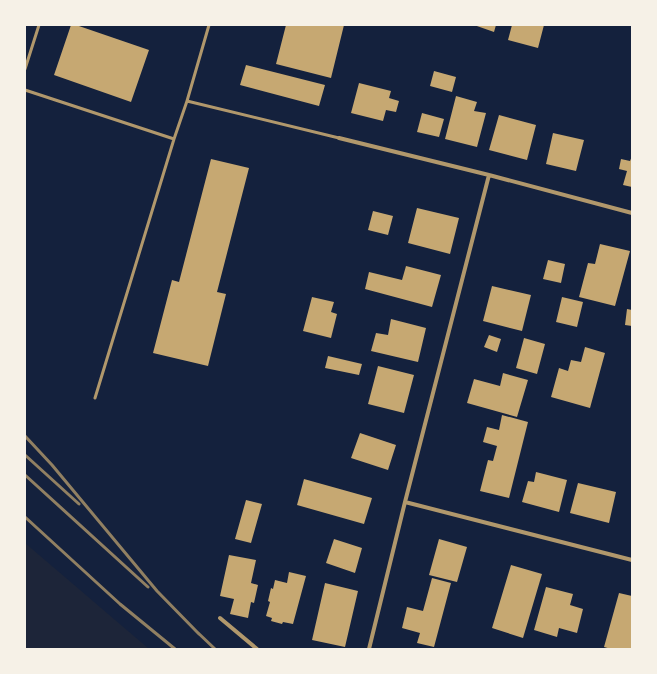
<svg xmlns="http://www.w3.org/2000/svg" width="657" height="674" font-family="Lato,sans-serif">
  <style>
    .green { fill: #1d2539 }
    .building { fill: #c6a872 }
    .lines { fill: none; stroke-linecap: round; stroke-linejoin: round }
    .service { stroke: #b1986c; stroke-width: 3 }
    .minor { stroke: #b1986c; stroke-width: 4 }
    .rail { stroke: #918062; stroke-width: 3 }
  </style>
  <rect width="100%" height="100%" fill="#14213d"/>
  <path class="green" d="M 25,543 L 149,649 L 25,649 Z"/>
  <path class="building" d="M 71,25 L 76,25 L 149,50 L 131,102 L 54,75 Z
    M 286,25 L 344,25 L 331,78 L 276,64 Z
    M 474,25 L 496,25 L 494,32 Z
    M 512,25 L 544,25 L 538,48 L 508,40 Z
    M 246,65 L 325,85 L 319,106 L 240,85 Z
    M 434,71 L 456,77 L 452,92 L 430,86 Z
    M 359,83 L 391,91 L 389,98 L 399,101 L 396,112 L 386,110 L 383,121 L 351,113 Z
    M 456,96 L 477,102 L 474,111 L 486,113 L 477,147 L 445,139 Z
    M 422,113 L 444,119 L 439,137 L 417,132 Z
    M 499,115 L 536,125 L 527,160 L 489,150 Z
    M 553,133 L 584,140 L 576,171 L 546,164 Z
    M 632,156 L 632,187 L 623,185 L 627,171 L 619,169 L 621,159 L 630,161 Z
    M 211,159 L 249,168 L 217,292 L 226,294 L 208,366 L 153,353 L 172,280 L 179,282 Z
    M 417,208 L 459,218 L 450,254 L 408,243 Z
    M 373,211 L 393,216 L 388,235 L 368,230 Z
    M 600,244 L 630,251 L 615,306 L 579,297 L 588,263 L 595,264 Z
    M 548,260 L 565,264 L 561,283 L 543,279 Z
    M 406,266 L 441,275 L 432,307 L 365,289 L 369,272 L 402,280 Z
    M 492,286 L 531,295 L 522,331 L 483,321 Z
    M 312,297 L 334,302 L 331,312 L 337,314 L 331,338 L 303,331 Z
    M 562,297 L 583,302 L 577,327 L 556,322 Z
    M 627,309 L 632,310 L 632,326 L 625,325 Z
    M 391,319 L 426,328 L 418,362 L 371,351 L 376,333 L 388,335 Z
    M 489,335 L 501,339 L 497,352 L 484,347 Z
    M 524,338 L 545,344 L 537,374 L 516,368 Z
    M 585,347 L 605,353 L 590,408 L 551,397 L 559,368 L 568,371 L 571,360 L 581,362 Z
    M 328,356 L 362,364 L 359,375 L 325,368 Z
    M 378,366 L 414,375 L 404,413 L 368,404 Z
    M 503,373 L 528,380 L 517,417 L 467,403 L 474,379 L 500,386 Z
    M 502,415 L 528,422 L 509,498 L 480,491 L 488,460 L 493,461 L 497,446 L 483,442 L 487,427 L 499,430 Z
    M 360,433 L 396,445 L 388,470 L 351,458 Z
    M 536,472 L 567,480 L 559,512 L 522,502 L 528,481 L 534,482 Z
    M 304,479 L 372,498 L 364,524 L 297,505 Z
    M 578,483 L 616,492 L 609,523 L 570,513 Z
    M 246,500 L 262,504 L 251,543 L 235,539 Z
    M 334,539 L 362,548 L 355,573 L 326,563 Z
    M 439,539 L 467,547 L 457,582 L 429,575 Z
    M 229,555 L 256,560 L 251,583 L 258,585 L 254,603 L 251,602 L 248,618 L 230,614 L 234,599 L 220,596 Z
    M 511,565 L 542,574 L 523,638 L 492,628 Z
    M 289,572 L 306,576 L 293,624 L 283,622 L 282,624 L 271,621 L 272,618 L 266,616 L 270,602 L 268,601 L 271,588 L 273,589 L 275,580 L 287,583 Z
    M 432,578 L 451,583 L 434,647 L 417,643 L 420,633 L 402,628 L 407,607 L 423,611 Z
    M 325,583 L 358,591 L 345,647 L 312,640 Z
    M 546,587 L 573,594 L 570,605 L 583,609 L 577,633 L 559,628 L 557,637 L 534,630 Z
    M 619,593 L 632,596 L 632,649 L 611,649 L 604,647 Z"/>
  <g class="lines">
    <path class="service" d="M 209,25 L 187,101 L 339,138
      M 25,69 L 39,25
      M 25,90 L 174,139 L 187,101
      M 95,398 L 174,139"/>
    <path class="minor" d="M 339,138 L 489,175 L 632,213
      M 405,502 L 632,560
      M 220,618 L 257,649
      M 369,649 L 405,502 L 489,175"/>
    <path class="rail" d="M 25,436 L 52,465 L 157,591 L 199,634
      M 25,455 L 79,504
      M 25,475 L 148,587
      M 25,517 L 120,604 L 175,649
      M 195,630 L 215,649"/>
  </g>
  <rect width="657" height="674" fill="none" stroke="#f6f1e7" stroke-width="52"/>
</svg>
